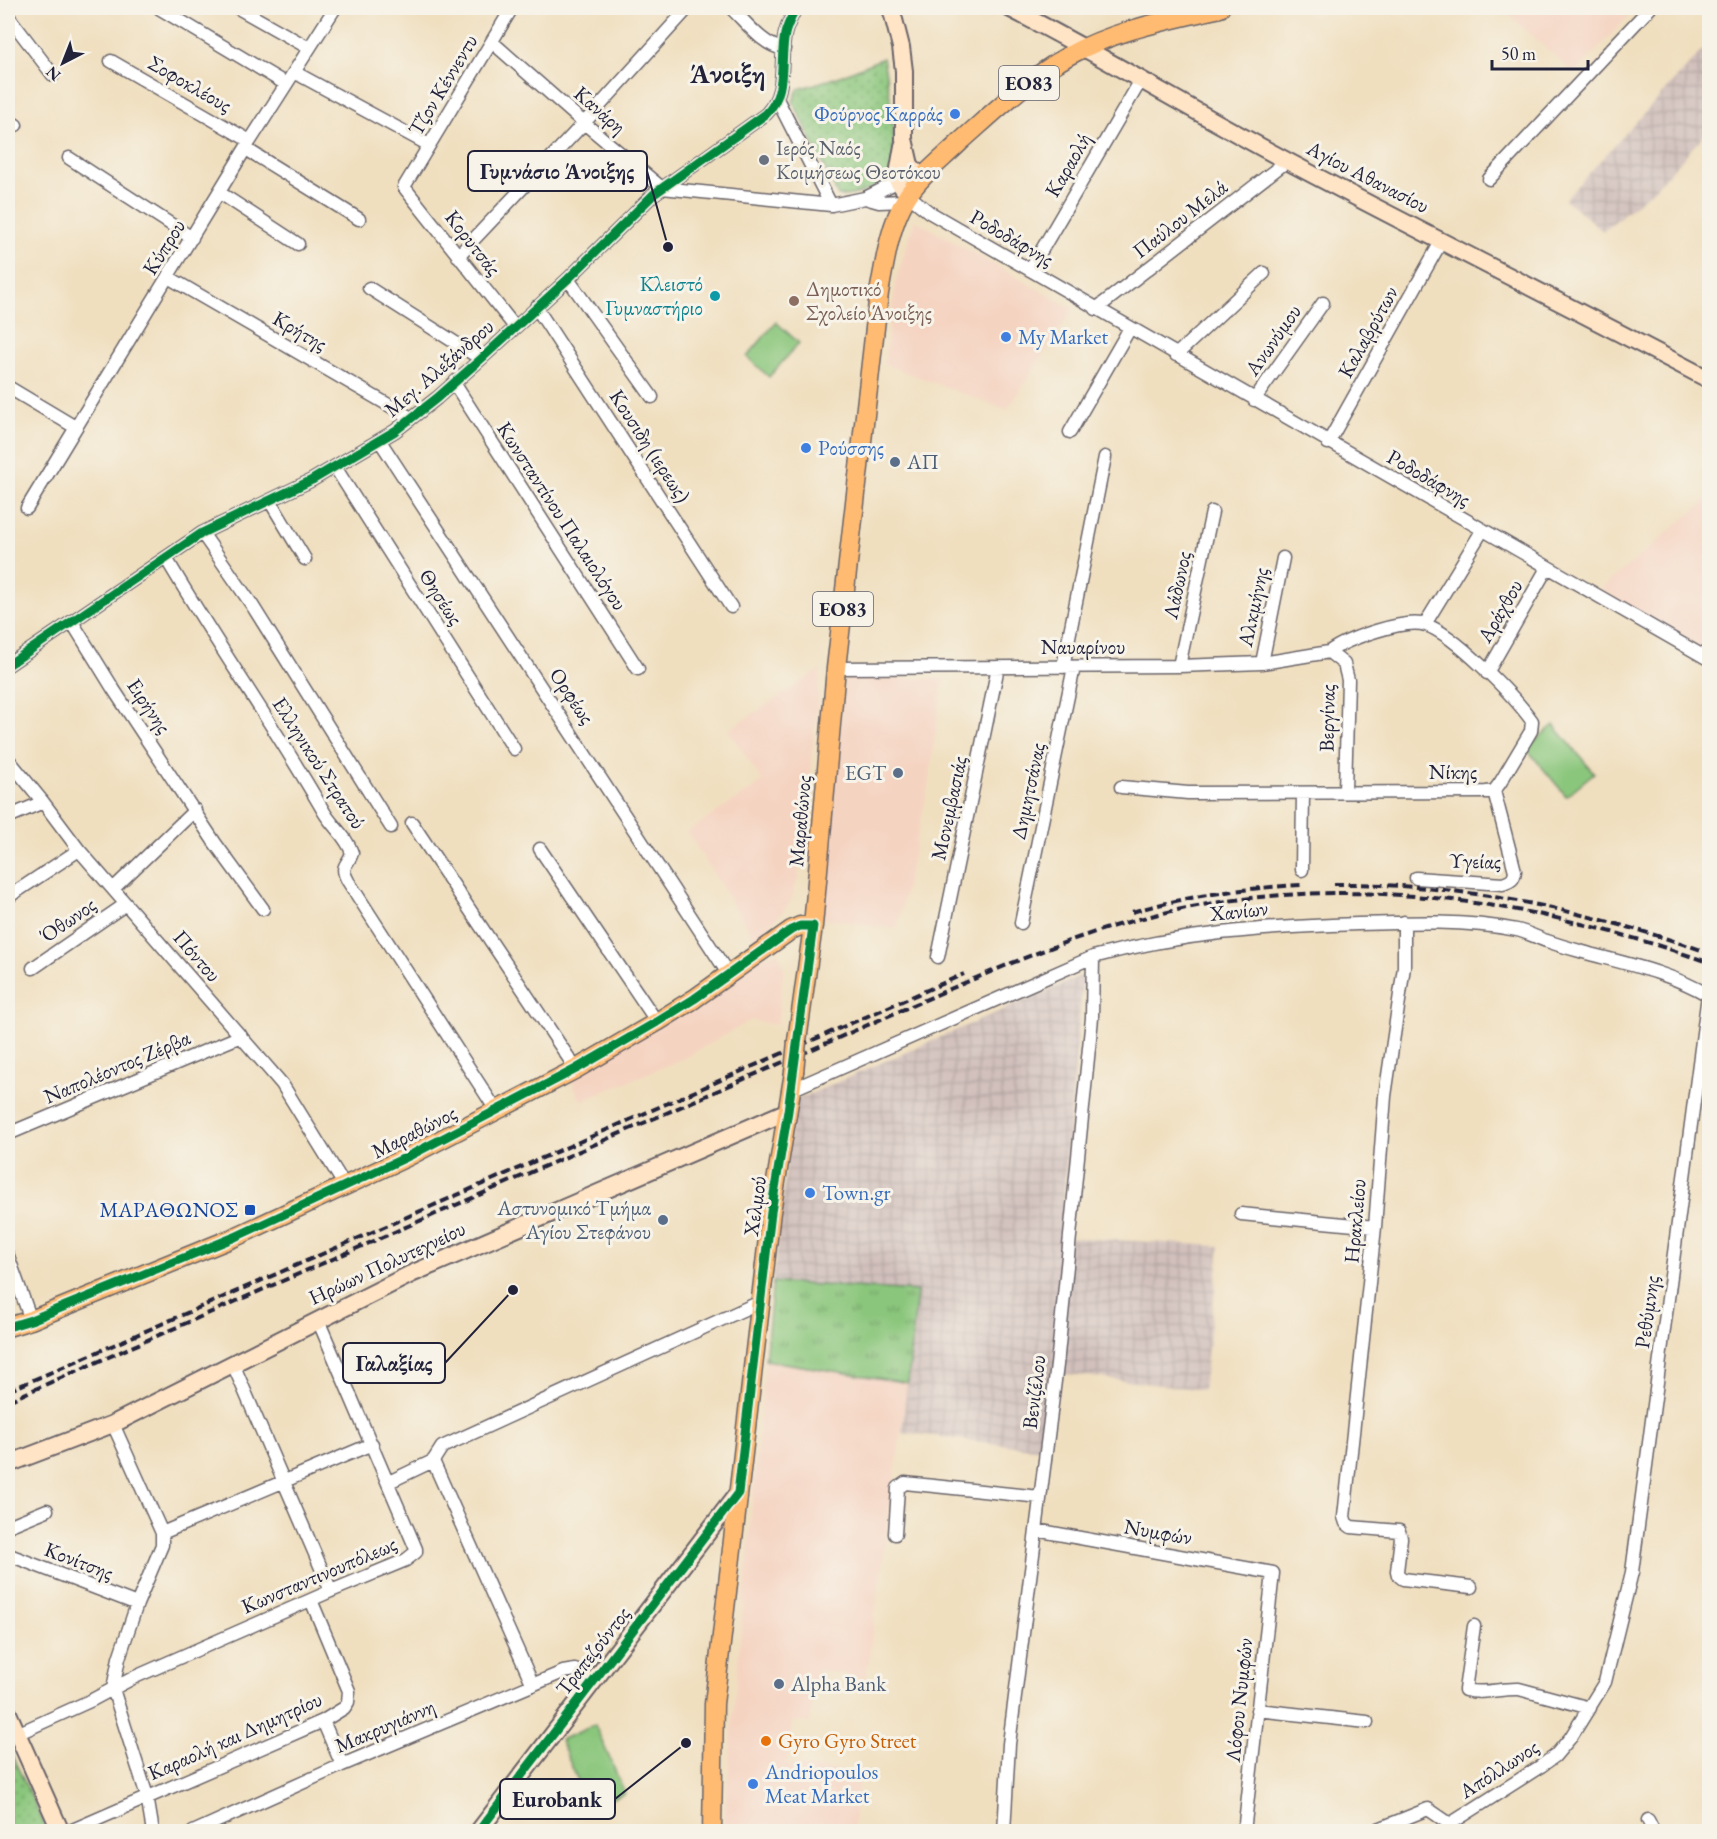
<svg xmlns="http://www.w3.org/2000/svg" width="1717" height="1839" font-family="'EB Garamond',serif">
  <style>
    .built { fill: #f5d3c1 }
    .industrial { fill: url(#industrial-grid) }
    .grass { fill: url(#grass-tufts); stroke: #56745b; stroke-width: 1.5 }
    .park { fill: url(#park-dots); stroke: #56745b; stroke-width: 1.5 }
    .pitch { fill: #8ac67b; stroke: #56745b; stroke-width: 1.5 }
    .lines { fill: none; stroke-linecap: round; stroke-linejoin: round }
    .street-casing { stroke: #6a6469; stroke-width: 15 }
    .secondary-casing { stroke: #6a6469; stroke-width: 20 }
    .primary-casing { stroke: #6a6469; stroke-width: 21 }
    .street { stroke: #fff; stroke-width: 12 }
    .secondary { stroke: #ffe4c6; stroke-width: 16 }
    .primary { stroke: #ffbb71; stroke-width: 18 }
    .rail { stroke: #22223b; stroke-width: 4; stroke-dasharray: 9 4.5; stroke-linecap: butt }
    .primary-bridge-casing { stroke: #6a6469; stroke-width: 21; stroke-linecap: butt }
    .primary-bridge { stroke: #ffbb71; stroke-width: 18 }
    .cycleway-casing { stroke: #f7f3e8; stroke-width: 13 }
    .cycleway { stroke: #00873e; stroke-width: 9 }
    .shop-dot { fill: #3f7fe0; stroke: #f7f3e8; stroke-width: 2 }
    .worship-dot { fill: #6b7280; stroke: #f7f3e8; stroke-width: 2 }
    .culture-dot { fill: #0f9aa8; stroke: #f7f3e8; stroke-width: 2 }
    .education-dot { fill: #8d6e63; stroke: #f7f3e8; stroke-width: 2 }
    .service-dot { fill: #5c6f8a; stroke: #f7f3e8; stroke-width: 2 }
    .transit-dot { fill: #1a4fb4; stroke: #f7f3e8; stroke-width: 2 }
    .food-dot { fill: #e8710a; stroke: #f7f3e8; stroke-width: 2 }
    .labels { text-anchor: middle; stroke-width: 6; stroke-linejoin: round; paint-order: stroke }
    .shield { fill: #f7f3e8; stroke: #62616f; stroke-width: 1.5 }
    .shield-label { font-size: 20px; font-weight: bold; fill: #22223b }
    .street-label { font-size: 21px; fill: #22223b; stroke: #f7f3e8 }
    .shop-label { font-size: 21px; fill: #366cbe; stroke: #f7f3e8; text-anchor: start }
    .worship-label { font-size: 21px; fill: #5b616d; stroke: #f7f3e8; text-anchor: start }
    .culture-label { font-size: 21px; fill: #0d838f; stroke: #f7f3e8; text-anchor: end }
    .education-label { font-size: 21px; fill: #785e54; stroke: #f7f3e8; text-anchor: start }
    .service-label { font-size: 21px; fill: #4e5e75; stroke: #f7f3e8; text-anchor: start }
    .transit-label { font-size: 21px; fill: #164399; stroke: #f7f3e8; text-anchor: end }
    .food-label { font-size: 21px; fill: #c56008; stroke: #f7f3e8; text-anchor: start }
    .district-label { font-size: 27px; font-weight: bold; fill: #22223b; stroke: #f7f3e8 }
    .leader { fill: none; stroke: #22223b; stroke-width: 2 }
    .callout-dot { fill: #22223b; stroke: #f7f3e8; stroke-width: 2 }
    .callout { fill: #f7f3e8; stroke: #22223b; stroke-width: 2 }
    .callout-label { font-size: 22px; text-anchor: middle; font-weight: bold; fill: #22223b }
  </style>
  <defs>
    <pattern id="industrial-grid" width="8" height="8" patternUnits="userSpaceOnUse" patternTransform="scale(1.5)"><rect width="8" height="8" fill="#d1c0bc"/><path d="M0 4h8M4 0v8" fill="none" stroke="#b3a5a2"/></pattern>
    <pattern id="grass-tufts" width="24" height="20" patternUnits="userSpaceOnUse" patternTransform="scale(1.5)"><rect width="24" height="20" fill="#8ac67b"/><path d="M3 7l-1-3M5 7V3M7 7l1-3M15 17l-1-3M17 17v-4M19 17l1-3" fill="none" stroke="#70a066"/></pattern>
    <pattern id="park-dots" width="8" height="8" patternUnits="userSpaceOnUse" patternTransform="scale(1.5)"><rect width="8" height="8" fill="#8ac67b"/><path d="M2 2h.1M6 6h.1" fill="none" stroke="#70a066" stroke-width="1.8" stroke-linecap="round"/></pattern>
  </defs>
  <rect width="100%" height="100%" fill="#f7f3e8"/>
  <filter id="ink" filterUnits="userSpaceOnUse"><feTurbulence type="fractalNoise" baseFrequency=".0167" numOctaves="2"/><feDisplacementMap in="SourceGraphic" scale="12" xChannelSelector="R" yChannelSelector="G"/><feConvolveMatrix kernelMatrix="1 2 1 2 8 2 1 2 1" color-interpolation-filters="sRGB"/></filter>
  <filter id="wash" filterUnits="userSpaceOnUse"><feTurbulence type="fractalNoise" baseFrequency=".008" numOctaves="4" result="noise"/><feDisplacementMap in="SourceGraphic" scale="24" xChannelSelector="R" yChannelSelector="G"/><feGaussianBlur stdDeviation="1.35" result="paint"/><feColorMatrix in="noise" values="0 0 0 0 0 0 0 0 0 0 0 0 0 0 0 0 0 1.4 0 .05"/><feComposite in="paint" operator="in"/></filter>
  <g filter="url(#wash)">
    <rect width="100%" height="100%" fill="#f0dfbf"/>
    <path class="built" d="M 1502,8 L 1636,8 L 1574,74 Z
      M 915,220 L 1073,309 L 1007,410 L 884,364 L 896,281 Z
      M 1709,498 L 1709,653 L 1599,590 Z
      M 821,669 L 798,877 L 791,901 L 779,916 L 754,938 L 687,832 L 763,782 L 728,730 Z
      M 845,677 L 943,679 L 928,786 L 897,929 L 816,917 Z
      M 778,953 L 784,967 L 777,1025 L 751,1020 L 682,1059 L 581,1101 L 570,1078 L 761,957 Z
      M 765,1360 L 908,1383 L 866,1678 L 818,1670 L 810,1723 L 792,1721 L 787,1765 L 860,1773 L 853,1831 L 723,1832 Z"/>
    <path class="industrial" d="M 1709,43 L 1709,130 L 1653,190 L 1603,231 L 1565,199 Z
      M 1083,975 L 1060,1237 L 1220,1246 L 1203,1390 L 1051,1372 L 1039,1449 L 902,1432 L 917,1291 L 773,1282 L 794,1101 Z"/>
    <path class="grass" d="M 773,1282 L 917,1291 L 908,1383 L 765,1360 Z"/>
    <path class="park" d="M 883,58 C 890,97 900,140 890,179 C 873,188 858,197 838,196 L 793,101 L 798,89 L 838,77 Z
      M 10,1751 L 47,1830 L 8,1831 L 8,1752 Z"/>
    <path class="pitch" d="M 776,322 L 799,343 L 769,377 L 747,357 Z
      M 1554,725 L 1594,773 L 1566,796 L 1526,748 Z
      M 595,1725 L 625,1793 L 590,1808 L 560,1740 Z"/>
  </g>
  <g filter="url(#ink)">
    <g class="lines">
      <g class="street-casing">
        <path id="street" d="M 159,8 L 286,84
          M 238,8 L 309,48
          M 512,8 L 404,187 L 515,327
          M 731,8 C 745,21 763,46 784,49
          M 8,16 L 53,75
          M 492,42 L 584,123 L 662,188 L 831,205 L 865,198 L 879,202 L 904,201
          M 111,61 L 250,141
          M 294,72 L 429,145
          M 777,99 L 831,205
          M 8,120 L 16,125
          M 246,149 L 359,219
          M 69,158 L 192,238
          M 1489,179 L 1650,8
          M 220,193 L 298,244
          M 908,195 L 929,212 L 1710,660
          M 865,198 L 891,185 L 897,180
          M 458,256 L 584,123 L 688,8
          M 1030,270 L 1141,80
          M 168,277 L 411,418
          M 568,279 L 652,397
          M 369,288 L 481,359
          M 536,307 L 731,607
          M 1096,309 L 1287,161
          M 1176,355 L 1264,273
          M 454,383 L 638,669
          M 8,387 L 75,427
          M 1254,400 L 1323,303
          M 1070,432 L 1130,328
          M 380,441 L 729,975
          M 1328,443 L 1442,240
          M 335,467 L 514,749
          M 270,501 L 305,559
          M 27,508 L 250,141 L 335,8
          M 202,533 L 252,605 L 391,827
          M 166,558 C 216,644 274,725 324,812 C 332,826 347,837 352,853 C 348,866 339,865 348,881 L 496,1110
          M 72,622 L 114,690 L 215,843 L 263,909
          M 1425,624 L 1482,531
          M 1329,652 L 1344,664 L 1348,680 L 1345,791
          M 1262,663 L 1283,558
          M 8,665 L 202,533 L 312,480 L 395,431 L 437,398 L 481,359 L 568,279 L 654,194 L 766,114 C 788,92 779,62 785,34 C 787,25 792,16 796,8
          M 1179,666 L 1212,512
          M 1063,667 L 1105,457
          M 836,668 L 1179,666 L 1262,663 L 1329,652
          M 1487,673 L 1547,568
          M 8,759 L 43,802 L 79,850 L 282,1084 L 345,1186
          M 1121,787 L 1188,793 L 1486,792 L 1494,791 L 1500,783 L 1531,731 L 1532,721 C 1515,697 1454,634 1426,625 C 1405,618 1346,639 1329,652
          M 8,817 L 43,802
          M 412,823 L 576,1069
          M 540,849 L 657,1022
          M 1302,870 L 1303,793
          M 1416,878 L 1503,884 C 1511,881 1514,880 1515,871 L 1494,791
          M 113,889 L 195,810
          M 8,897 L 79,850
          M 1404,922 L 1404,967 L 1385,1096 L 1375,1227 L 1344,1517 L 1346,1523 L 1351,1527 L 1399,1531 L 1401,1538 L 1397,1571 L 1398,1575 L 1403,1579 L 1471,1587
          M 1021,923 L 1074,667
          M 938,957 L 998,667
          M 33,968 L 126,904
          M 791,1090 L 1093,957 C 1181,933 1268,927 1358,924 C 1410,922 1466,920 1517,930 C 1527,932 1537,938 1547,941 C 1561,946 1576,950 1590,954 C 1632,965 1673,974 1710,996
          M 8,1134 L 241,1036
          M 1241,1214 L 1375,1227
          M 8,1256 L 31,1320
          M 233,1364 L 331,1591
          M 113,1424 L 162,1533 L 162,1545 L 137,1604 L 119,1658 L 113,1689 L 147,1796 L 153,1832
          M 433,1461 L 533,1685
          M 389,1482 L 433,1461 L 442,1447 L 760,1302
          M 8,1526 L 47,1510
          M 1036,1530 L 1273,1573 L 1244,1832
          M 162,1533 L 372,1444
          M 895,1534 L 898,1488 L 905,1483 L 1040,1497
          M 8,1557 L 12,1556 L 137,1604
          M 1474,1626 L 1465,1690 C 1484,1695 1500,1688 1519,1689 L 1590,1708
          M 1257,1710 L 1367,1722
          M 323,1721 L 342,1765
          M 8,1738 L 92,1700 L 135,1677 L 331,1591 L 406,1560 L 416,1552 L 416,1549 L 318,1320
          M 1648,1820 L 1654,1832
          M 68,1832 L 323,1721 L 344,1708 L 348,1702 L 349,1691 L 311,1600
          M 193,1832 L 342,1765 L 563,1672 L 575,1670 L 592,1683
          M 1004,1832 L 1009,1744 L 1057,1365 L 1092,1018 L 1093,957
          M 1371,1832 L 1428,1809 L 1450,1824 L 1541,1766 L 1555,1756 L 1571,1737 L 1605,1682 L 1632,1572 L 1708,995"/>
      </g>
      <g class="secondary-casing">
        <path id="secondary" d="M 891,8 L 901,47 L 904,71 L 904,139 L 910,165 L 922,178
          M 1009,8 C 1103,56 1193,111 1287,161 C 1427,235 1569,306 1710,380
          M 903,146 L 897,180 L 908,195
          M 8,1464 L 113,1424 L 411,1274 L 788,1111
          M 8,1713 L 61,1832
          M 478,1832 L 738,1493"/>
      </g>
      <g class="primary-casing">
        <path id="primary" d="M 797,1041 L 813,926 L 836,668 L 879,293 C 885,262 889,228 905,200 C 918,177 942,160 961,141 C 995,111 1029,78 1068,56 C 1115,30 1169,20 1220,8
          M 8,1327 L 31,1320 L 235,1237 L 409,1156 L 576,1069 L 657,1022 L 694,999 L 791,930 L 800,926 L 813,926
          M 712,1832 L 714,1704 L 771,1212 L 794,1072"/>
      </g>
      <use href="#street" class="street"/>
      <use href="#secondary" class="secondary"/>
      <use href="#primary" class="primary"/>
      <path class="rail" d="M 1334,884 C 1463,883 1588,911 1710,953
        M 1132,912 C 1187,896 1244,888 1301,885
        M 8,1391 L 964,974
        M 8,1401 L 950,989 C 1016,961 1081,933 1151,916 C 1338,869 1531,899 1710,963"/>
      <g class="primary-bridge-casing">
        <path id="primary-bridge" d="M 794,1072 L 797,1041"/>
      </g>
      <use href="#primary-bridge" class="primary-bridge"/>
      <g class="cycleway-casing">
        <path id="cycleway" d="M 8,665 L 202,533 L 312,480 L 395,431 L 437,398 L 481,359 L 568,279 L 654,194 L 766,114 C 788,92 779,62 785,34 C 787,25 792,16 796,8
          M 8,1327 L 31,1320 L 235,1237 L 409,1156 L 576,1069 L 657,1022 L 694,999 L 791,930 L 800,926 L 813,926 L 788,1111 L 771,1212 L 738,1493 L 478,1832"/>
      </g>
      <use href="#cycleway" class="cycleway"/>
    </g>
  </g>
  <g class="shop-dot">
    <circle cx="955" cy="114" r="6"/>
    <circle cx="1006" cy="337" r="6"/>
    <circle cx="806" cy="448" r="6"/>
    <circle cx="810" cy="1193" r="6"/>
    <circle cx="753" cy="1784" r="6"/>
  </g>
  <circle class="worship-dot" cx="764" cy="160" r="6"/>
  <circle class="culture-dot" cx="715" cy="296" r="6"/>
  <circle class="education-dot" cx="794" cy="301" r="6"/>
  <g class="service-dot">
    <circle cx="895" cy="462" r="6"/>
    <circle cx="898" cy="773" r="6"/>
    <circle cx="663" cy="1220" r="6"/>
    <circle cx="779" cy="1684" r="6"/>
  </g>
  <rect class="transit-dot" x="244" y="1204" width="12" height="12" rx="3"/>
  <circle class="food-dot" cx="766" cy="1741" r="6"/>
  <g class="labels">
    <g class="shield">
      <rect x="999" y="66" width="60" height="34" rx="4.5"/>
      <rect x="813" y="592" width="60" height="34" rx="4.5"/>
    </g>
    <g class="shield-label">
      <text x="1029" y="90">ΕΟ83</text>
      <text x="843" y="616">ΕΟ83</text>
    </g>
    <g class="street-label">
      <text transform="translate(190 84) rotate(30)" y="7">Σοφοκλέους</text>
      <text transform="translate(443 85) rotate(-59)" y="7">Τζον Κέννεντυ</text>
      <text transform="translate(600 110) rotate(41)" y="7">Κανάρη</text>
      <text transform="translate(1068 165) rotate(-60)" y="7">Καραολή</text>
      <text transform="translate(1368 177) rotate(27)" y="7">Αγίου Αθανασίου</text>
      <text transform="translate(1180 219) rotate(-38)" y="7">Παύλου Μελά</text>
      <text transform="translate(1012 238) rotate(30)" y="7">Ροδοδάφνης</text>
      <text transform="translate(473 243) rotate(52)" y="7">Κορυτσάς</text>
      <text transform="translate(164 247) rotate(-58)" y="7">Κύπρου</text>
      <text transform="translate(300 331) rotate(30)" y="7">Κρήτης</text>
      <text transform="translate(1368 332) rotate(-61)" y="7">Καλαβρύτων</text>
      <text transform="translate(1273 340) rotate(-55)" y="7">Ανωνύμου</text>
      <text transform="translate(439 368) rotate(-41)" y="7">Μεγ. Αλεξάνδρου</text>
      <text transform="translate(650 446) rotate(57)" y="7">Κουσιδη (ιερεως)</text>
      <text transform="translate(1429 478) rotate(30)" y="7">Ροδοδάφνης</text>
      <text transform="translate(562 516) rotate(57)" y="7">Κωνσταντίνου Παλαιολόγου</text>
      <text transform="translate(1177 585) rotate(-78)" y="7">Λάδωνος</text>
      <text transform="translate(441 597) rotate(57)" y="7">Θησέως</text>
      <text transform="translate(1253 607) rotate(-78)" y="7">Αλκμήνης</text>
      <text transform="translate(1500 611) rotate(-60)" y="7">Αράχθου</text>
      <text x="1083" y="654">Ναυαρίνου</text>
      <text transform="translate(572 696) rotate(56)" y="7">Ορφέως</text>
      <text transform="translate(149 706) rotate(56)" y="7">Ειρήνης</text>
      <text transform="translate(1327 718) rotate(-89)" y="7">Βεργίνας</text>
      <text transform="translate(319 763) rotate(57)" y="7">Ελληνικού Στρατού</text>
      <text x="1453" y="779">Νίκης</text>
      <text transform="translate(1028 791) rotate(-78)" y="7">Δημητσάνας</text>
      <text transform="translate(949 808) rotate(-78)" y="7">Μονεμβασιάς</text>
      <text transform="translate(800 821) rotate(-85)" y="7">Μαραθώνος</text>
      <text transform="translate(1475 861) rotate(1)" y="7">Υγείας</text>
      <text transform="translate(1239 911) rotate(-6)" y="7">Χανίων</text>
      <text transform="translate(68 920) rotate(-35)" y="7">Όθωνος</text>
      <text transform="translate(197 956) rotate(49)" y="7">Πόντου</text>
      <text transform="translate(117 1067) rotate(-23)" y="7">Ναπολέοντος Ζέρβα</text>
      <text transform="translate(414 1132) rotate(-27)" y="7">Μαραθώνος</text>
      <text transform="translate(755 1206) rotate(-82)" y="7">Χελμού</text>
      <text transform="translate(1355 1221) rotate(-85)" y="7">Ηρακλείου</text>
      <text transform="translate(387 1263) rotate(-25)" y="7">Ηρώων Πολυτεχνείου</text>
      <text transform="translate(1647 1312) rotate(-82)" y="7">Ρεθύμνης</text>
      <text transform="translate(1034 1392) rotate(-83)" y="7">Βενιζέλου</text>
      <text transform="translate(1158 1532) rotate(10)" y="7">Νυμφών</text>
      <text transform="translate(79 1561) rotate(21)" y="7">Κονίτσης</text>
      <text transform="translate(319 1575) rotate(-23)" y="7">Κωνσταντινουπόλεως</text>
      <text transform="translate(593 1651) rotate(-52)" y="7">Τραπεζούντος</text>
      <text transform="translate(1239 1700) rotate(-84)" y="7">Λόφου Νυμφών</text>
      <text transform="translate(385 1726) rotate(-23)" y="7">Μακρυγιάννη</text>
      <text transform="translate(235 1736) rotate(-24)" y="7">Καραολή και Δημητρίου</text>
      <text transform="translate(1499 1769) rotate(-33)" y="7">Απόλλωνος</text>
    </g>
    <g class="shop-label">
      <text x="943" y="121" text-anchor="end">Φούρνος Καρράς</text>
      <text x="1018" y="344">My Market</text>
      <text x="818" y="455">Ρούσσης</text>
      <text x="822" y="1200">Town.gr</text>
      <text x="765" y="1779">Andriopoulos<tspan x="765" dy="24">Meat Market</tspan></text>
    </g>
    <g class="worship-label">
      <text x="776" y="155">Ιερός Ναός<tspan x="776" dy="24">Κοιμήσεως Θεοτόκου</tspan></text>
    </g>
    <g class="culture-label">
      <text x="703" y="291">Κλειστό<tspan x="703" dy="24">Γυμναστήριο</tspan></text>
    </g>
    <g class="education-label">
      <text x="806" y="296">Δημοτικό<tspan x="806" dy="24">Σχολείο Άνοιξης</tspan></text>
    </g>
    <g class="service-label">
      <text x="907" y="469">ΑΠ</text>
      <text x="886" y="780" text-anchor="end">EGT</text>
      <text x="651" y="1215" text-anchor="end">Αστυνομικό Τμήμα<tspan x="651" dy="24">Αγίου Στεφάνου</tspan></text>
      <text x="791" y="1691">Alpha Bank</text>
    </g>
    <g class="transit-label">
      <text x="238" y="1217">ΜΑΡΑΘΩΝΟΣ</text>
    </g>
    <g class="food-label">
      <text x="778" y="1748">Gyro Gyro Street</text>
    </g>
    <g class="district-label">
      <text x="728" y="83">Άνοιξη</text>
    </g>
  </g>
  <path class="leader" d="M668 247L647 171M513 1290L445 1363M686 1743L615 1799"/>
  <g class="callout-dot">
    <circle cx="668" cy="247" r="6"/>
    <circle cx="513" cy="1290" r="6"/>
    <circle cx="686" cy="1743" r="6"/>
  </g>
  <g class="callout">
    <rect x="468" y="151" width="179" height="40" rx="6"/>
    <rect x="343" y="1343" width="102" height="40" rx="6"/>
    <rect x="500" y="1779" width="115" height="40" rx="6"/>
  </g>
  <g class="callout-label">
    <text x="557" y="179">Γυμνάσιο Άνοιξης</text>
    <text x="394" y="1371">Γαλαξίας</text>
    <text x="557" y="1807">Eurobank</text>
  </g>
  <rect width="1717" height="1839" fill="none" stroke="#f7f3e8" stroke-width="30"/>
  <g transform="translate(63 63) rotate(222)" stroke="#f7f3e8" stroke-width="4.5" paint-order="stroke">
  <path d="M0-4.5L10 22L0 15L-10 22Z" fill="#22223b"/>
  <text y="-9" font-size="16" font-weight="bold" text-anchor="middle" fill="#22223b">N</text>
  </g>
  <path d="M1492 60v9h96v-9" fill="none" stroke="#22223b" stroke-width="3"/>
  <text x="1501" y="60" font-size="18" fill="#22223b" stroke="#f7f3e8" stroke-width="4.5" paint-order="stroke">50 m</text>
</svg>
